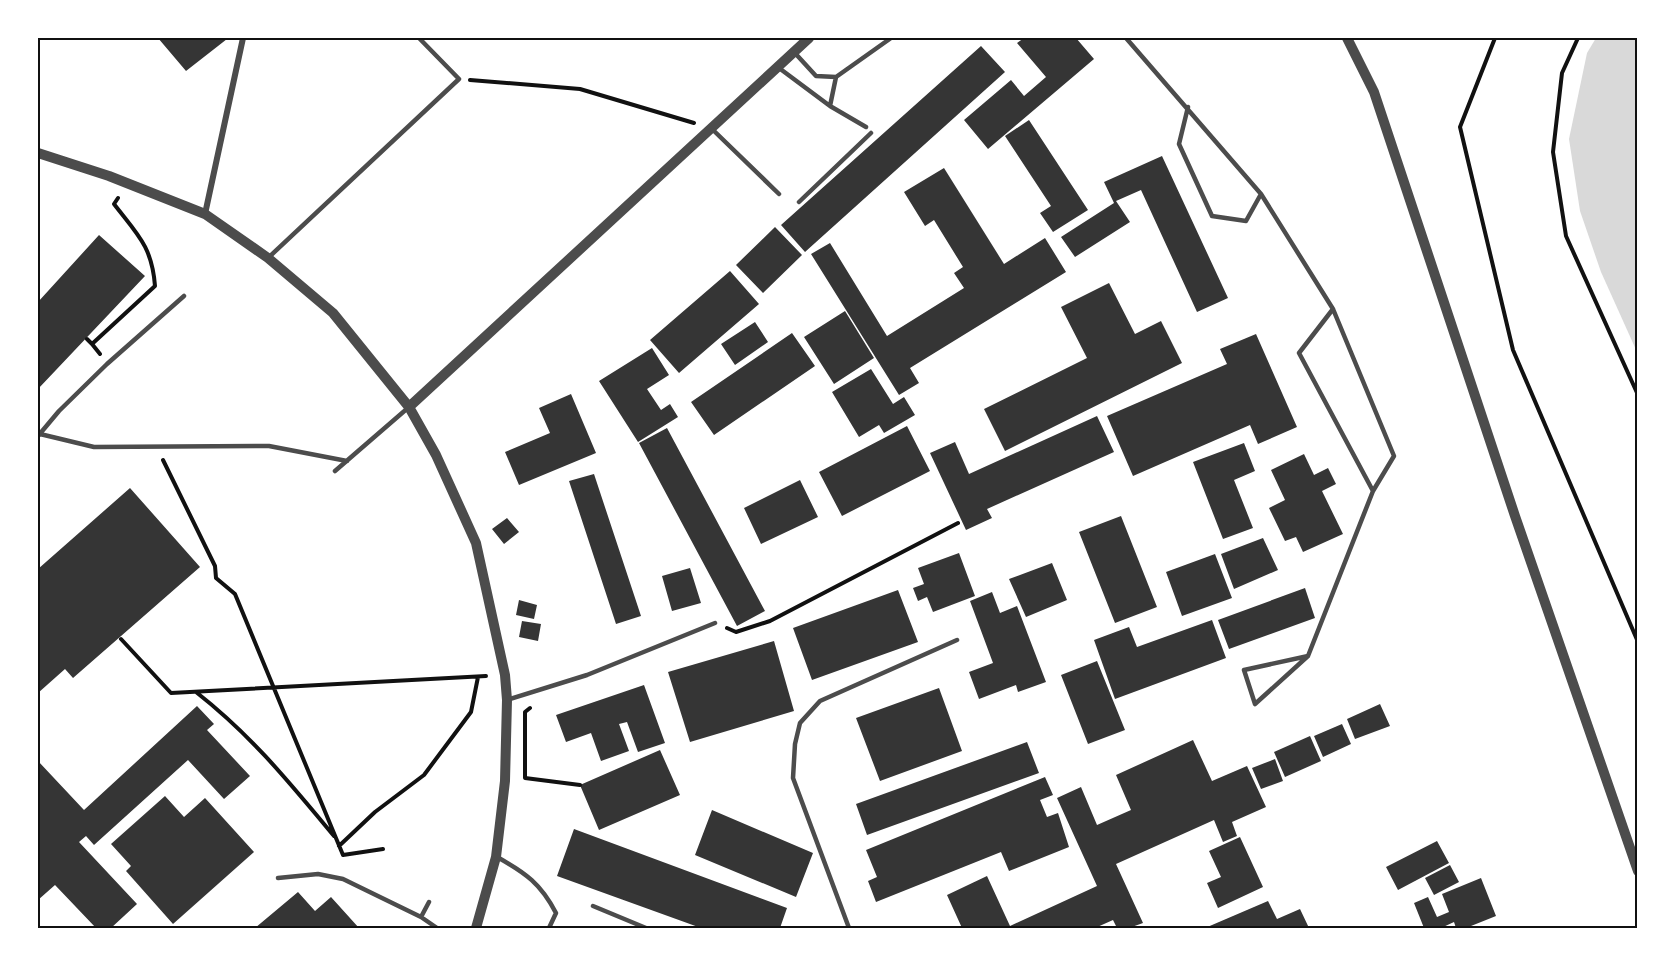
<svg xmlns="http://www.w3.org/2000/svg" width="1675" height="966" font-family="Arial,sans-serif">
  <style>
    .water { fill: #d9d9d9 }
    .building { fill: #353535 }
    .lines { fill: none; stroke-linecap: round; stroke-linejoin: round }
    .path { stroke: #111; stroke-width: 4 }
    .service { stroke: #4c4c4c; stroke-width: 4.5 }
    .minor { stroke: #4c4c4c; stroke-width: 6 }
    .tertiary { stroke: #4c4c4c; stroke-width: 10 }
    .neatline { fill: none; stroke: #111; stroke-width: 2 }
  </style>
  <rect width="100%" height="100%" fill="#fff"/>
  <path class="water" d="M 1596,38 L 1637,38 L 1637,352 L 1601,272 L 1580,211 L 1569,139 L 1587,53 Z"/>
  <path class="building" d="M 158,38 L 226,38 L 227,39 L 186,71 Z
    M 1024,38 L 1076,38 L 1094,59 L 988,149 L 964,120 L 1011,80 L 1024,96 L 1046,77 L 1017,43 Z
    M 981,46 L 1005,72 L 805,252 L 781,225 Z
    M 1029,120 L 1088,210 L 1053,232 L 1040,213 L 1051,206 L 1005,136 Z
    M 1162,156 L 1228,298 L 1197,312 L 1141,190 L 1116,201 L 1130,222 L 1075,257 L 1061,237 L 1114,203 L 1104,182 Z
    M 944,168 L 1004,264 L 1045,238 L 1066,272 L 910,368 L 919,383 L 899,395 L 811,254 L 830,243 L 887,336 L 964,288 L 954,273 L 963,267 L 934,220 L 925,226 L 904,192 Z
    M 775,227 L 802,255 L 763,293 L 736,265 Z
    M 99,235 L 145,276 L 38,389 L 38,302 Z
    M 730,271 L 759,304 L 679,373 L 650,340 Z
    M 1109,283 L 1135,334 L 1161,321 L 1182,363 L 1005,451 L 984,409 L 1087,358 L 1061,307 Z
    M 845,311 L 874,358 L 834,384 L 804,337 Z
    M 755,322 L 768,342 L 735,365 L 721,344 Z
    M 792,333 L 815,366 L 714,435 L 691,402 Z
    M 1256,334 L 1297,427 L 1258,444 L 1250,425 L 1133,476 L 1107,416 L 1227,364 L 1220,349 Z
    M 652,348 L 669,375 L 647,389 L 661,410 L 670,404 L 678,417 L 638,442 L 599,381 Z
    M 871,369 L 893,404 L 904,397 L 915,415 L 884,433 L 879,425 L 859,437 L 832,392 Z
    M 571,394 L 596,453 L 519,485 L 505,452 L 550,433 L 539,408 Z
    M 1097,416 L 1114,452 L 987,509 L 992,518 L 966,530 L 930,453 L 955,442 L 969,474 Z
    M 907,426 L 930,471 L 842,516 L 819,472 Z
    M 667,428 L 765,611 L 737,626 L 639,443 Z
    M 1244,443 L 1255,471 L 1234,480 L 1253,528 L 1223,539 L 1193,462 Z
    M 1304,454 L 1314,475 L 1328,468 L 1336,484 L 1322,491 L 1343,534 L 1303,552 L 1296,537 L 1285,541 L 1269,508 L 1285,500 L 1271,470 Z
    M 594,474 L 641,616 L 616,624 L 569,481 Z
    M 800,480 L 818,517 L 761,544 L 744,508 Z
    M 130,488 L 200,567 L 73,678 L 65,669 L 38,693 L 38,569 Z
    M 1121,516 L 1157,607 L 1115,623 L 1079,532 Z
    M 507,518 L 519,532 L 504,544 L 492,529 Z
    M 1263,538 L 1278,570 L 1234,589 L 1221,554 Z
    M 959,553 L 975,596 L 933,612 L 927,597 L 918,601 L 913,588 L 924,584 L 918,568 Z
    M 1215,554 L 1232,598 L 1182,616 L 1166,572 Z
    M 1052,563 L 1067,600 L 1026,617 L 1009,579 Z
    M 690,568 L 701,603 L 672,611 L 662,576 Z
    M 1305,588 L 1315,618 L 1229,649 L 1218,620 Z
    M 898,590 L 918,642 L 812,680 L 793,628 Z
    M 992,592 L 1000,613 L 1017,606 L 1046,682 L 1018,692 L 1016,685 L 979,699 L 969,672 L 993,663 L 970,601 Z
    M 519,600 L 537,605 L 534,619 L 516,615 Z
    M 1212,620 L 1226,658 L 1115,699 L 1094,640 L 1129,627 L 1137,647 Z
    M 522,621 L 541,624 L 538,641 L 519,637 Z
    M 774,641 L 794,711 L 690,742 L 668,672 Z
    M 1097,661 L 1125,730 L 1088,744 L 1061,675 Z
    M 644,685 L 665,743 L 638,752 L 627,722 L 619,724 L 629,751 L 601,761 L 591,733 L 566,742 L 556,715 Z
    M 939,688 L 962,751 L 880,781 L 856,718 Z
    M 1380,704 L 1390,726 L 1355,739 L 1347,719 Z
    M 197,706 L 214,724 L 207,730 L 250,776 L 224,799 L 188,760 L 94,845 L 86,836 L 79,842 L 137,904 L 111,928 L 96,928 L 55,885 L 38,900 L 38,761 L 84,810 Z
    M 1342,724 L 1351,744 L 1323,757 L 1314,736 Z
    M 1310,736 L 1321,761 L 1285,777 L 1274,752 Z
    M 1193,740 L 1212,781 L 1247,766 L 1266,807 L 1232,822 L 1237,836 L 1223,842 L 1214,820 L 1116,864 L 1143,923 L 1129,928 L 1117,928 L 1113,920 L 1095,928 L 962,928 L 947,895 L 987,876 L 1010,926 L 1097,886 L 1057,798 L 1081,787 L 1097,825 L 1131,810 L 1116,775 Z
    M 1027,742 L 1039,773 L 867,835 L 856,804 Z
    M 660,750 L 680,795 L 599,830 L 580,785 Z
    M 1275,759 L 1283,781 L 1261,789 L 1252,768 Z
    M 1045,777 L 1053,795 L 1040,800 L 1047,817 L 1058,813 L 1069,847 L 1009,871 L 1001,852 L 876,902 L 868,881 L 877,877 L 866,850 Z
    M 165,796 L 184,817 L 205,798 L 254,852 L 173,924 L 126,871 L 131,866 L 111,844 Z
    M 712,810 L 813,853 L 796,897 L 695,855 Z
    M 574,829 L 787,908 L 780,928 L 701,928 L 557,876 Z
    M 1240,837 L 1263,887 L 1218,908 L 1207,883 L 1221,877 L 1209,851 Z
    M 1437,841 L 1449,863 L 1398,890 L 1386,867 Z
    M 1450,865 L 1459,882 L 1434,895 L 1425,878 Z
    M 1481,878 L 1496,916 L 1466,928 L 1456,928 L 1454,922 L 1441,928 L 1424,928 L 1414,903 L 1428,897 L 1437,917 L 1449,912 L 1442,894 Z
    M 298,892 L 315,911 L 331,897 L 359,928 L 255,928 Z
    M 1268,901 L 1277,919 L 1300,909 L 1309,928 L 1205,928 Z"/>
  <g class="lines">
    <path class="path" d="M 1495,38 L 1460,127 L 1513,350 L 1638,642
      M 1578,38 L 1562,73 L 1553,152 L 1566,236 L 1638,395
      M 470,80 L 580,89 L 694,123
      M 87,339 L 92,344
      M 100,354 L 92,344 L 155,286 C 152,246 137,234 114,204 L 118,198
      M 163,460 L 215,566 L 216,578 L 235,594 L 343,855 L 383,849
      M 727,628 L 736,632 L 770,621 L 958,523
      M 121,639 L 171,693 L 486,676
      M 196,692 C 252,736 289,782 334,836
      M 530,708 L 525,712 L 525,778 L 580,785
      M 339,846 L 375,812 L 424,775 L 471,712 L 478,677"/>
    <path class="service" d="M 1126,38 L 1261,194 L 1333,309 L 1394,456 L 1373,491 L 1308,656 L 1255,704 L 1244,670 L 1308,656
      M 794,52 L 816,76 L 836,77
      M 779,68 L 830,106 L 866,127
      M 830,106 L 836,77 L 891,38
      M 1188,107 L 1179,144 L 1212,216 L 1246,221 L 1261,194
      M 712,129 L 779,194
      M 799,202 L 871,133
      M 268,258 L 459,79 L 419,38
      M 1333,309 L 1299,353 L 1373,491
      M 40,434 L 94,447 L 269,446 L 347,461
      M 38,436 L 59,411 L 107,364 L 184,296
      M 335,471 L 409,407
      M 507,700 L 587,675 L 715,623
      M 497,857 C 526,873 541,884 556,913 L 549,928
      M 278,878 L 318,874 L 343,879 L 421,917
      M 429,902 L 421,917 L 437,928
      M 593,906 L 646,928
      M 849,928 L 793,778 L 795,744 L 800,723 L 820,701 L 957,640"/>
    <path class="minor" d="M 205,214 L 243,38"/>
    <path class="tertiary" d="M 1347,38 L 1374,92 L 1515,516 L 1638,871
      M 38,153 L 109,176 L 205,214 L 268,258 L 333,313 L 409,407 L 436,455 L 476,543 L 505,675 L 507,700 L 505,781 L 496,857 L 476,928
      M 409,407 L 809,38"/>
  </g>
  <rect width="1675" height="966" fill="none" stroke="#ffffff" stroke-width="78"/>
  <rect x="39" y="39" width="1597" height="888" class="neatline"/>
</svg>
